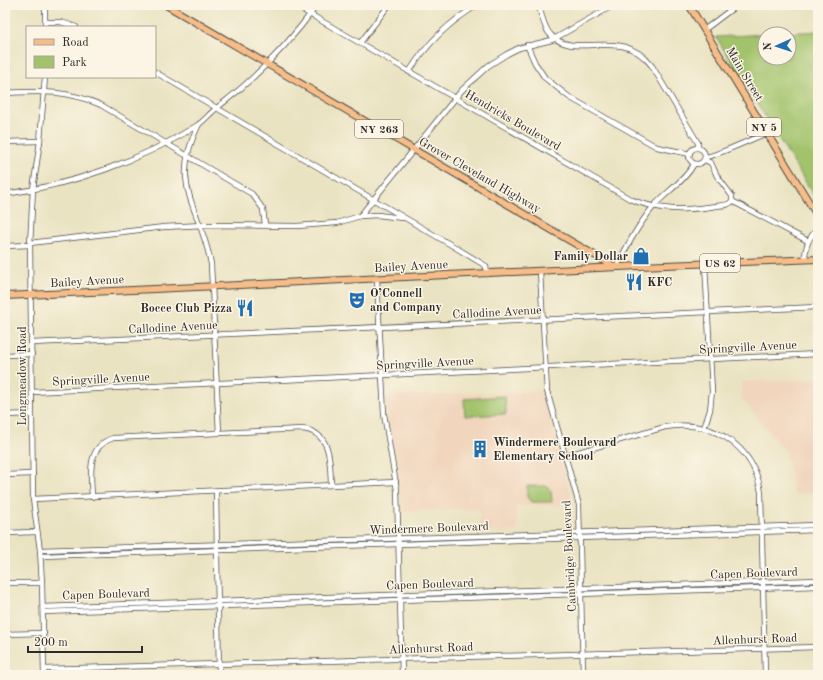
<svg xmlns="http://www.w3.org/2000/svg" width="823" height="680" viewBox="0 0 823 680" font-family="'Old Standard TT',serif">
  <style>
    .built { fill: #f1d5bd }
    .green { fill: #a2c36c; stroke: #66774c }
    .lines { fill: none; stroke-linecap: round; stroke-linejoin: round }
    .minor-casing { stroke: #484742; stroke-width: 6 }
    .major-casing { stroke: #484742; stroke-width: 8 }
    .minor { stroke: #fff; stroke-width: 4.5 }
    .major { stroke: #f7bd88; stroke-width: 6 }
    .labels { text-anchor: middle; stroke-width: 3; stroke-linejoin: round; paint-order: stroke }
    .shield { fill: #fcf5e5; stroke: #6a6863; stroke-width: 1 }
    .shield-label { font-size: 11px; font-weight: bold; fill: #2b2b2b }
    .street-label { font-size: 12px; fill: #2b2b2b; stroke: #fcf5e5 }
    .poi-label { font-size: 12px; font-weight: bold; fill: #2b2b2b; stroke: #fcf5e5; text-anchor: start }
  </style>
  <rect width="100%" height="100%" fill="#fcf5e5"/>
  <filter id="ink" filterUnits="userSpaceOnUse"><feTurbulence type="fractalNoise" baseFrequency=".025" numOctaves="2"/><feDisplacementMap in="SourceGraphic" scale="8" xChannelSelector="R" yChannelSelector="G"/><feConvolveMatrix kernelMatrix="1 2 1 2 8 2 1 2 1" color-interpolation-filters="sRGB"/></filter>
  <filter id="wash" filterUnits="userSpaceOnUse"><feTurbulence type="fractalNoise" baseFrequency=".012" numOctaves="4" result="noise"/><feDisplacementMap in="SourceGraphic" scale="16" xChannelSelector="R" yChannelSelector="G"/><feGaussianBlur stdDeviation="0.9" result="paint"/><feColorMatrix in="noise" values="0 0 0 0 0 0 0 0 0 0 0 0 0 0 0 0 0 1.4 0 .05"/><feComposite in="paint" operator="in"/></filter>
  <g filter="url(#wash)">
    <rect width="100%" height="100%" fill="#eae3c2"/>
    <g class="built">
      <polygon points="818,379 818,492 794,494 786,452 742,399 741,382"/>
      <polygon points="542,391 573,504 517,506 517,531 480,533 479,508 401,512 398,468 388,423 386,396"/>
    </g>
    <g class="green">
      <polygon points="818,31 818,202 716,37 765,34 765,58 789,58 789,34 772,34"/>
      <polygon points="505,396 506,414 465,416 464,399"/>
      <polygon points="527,486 546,486 551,491 552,502 531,502 527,497"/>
    </g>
  </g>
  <g filter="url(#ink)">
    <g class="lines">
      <g class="minor-casing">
        <g id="minor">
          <path d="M294,5L630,199C659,211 685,211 716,206C722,205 729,206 732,201"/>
          <path d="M538,5C542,14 544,30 552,36C577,60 621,25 652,66L698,143V148"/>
          <polyline points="45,22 61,22 76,27"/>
          <polyline points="45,27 45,5"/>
          <polyline points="704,30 737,5"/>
          <polyline points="360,43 389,5"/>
          <polyline points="527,45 535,63 545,78 569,97 657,147 690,154"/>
          <polyline points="155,72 453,246 486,266 487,274"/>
          <path d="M409,72C426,45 450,21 478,5"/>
          <path d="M5,93C41,91 67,90 101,105L252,194L263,209L265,225"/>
          <path d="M199,124C168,186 200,205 211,264L219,433"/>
          <polyline points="5,142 40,141"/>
          <circle cx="697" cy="156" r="8"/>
          <path d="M705,157C714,157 756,137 767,133"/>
          <polyline points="705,160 711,163 717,176 732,196 732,201"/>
          <path d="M5,194C72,185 140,161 198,125C205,120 211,112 218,107C257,77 289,44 317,5"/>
          <polyline points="732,201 808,241"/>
          <polyline points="360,216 378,215 402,218"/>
          <polyline points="30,243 164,227 203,225 297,226 337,223 360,216 373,200 462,90 488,66 507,54 519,48 552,40 614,5"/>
          <polyline points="5,246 30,245"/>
          <path d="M805,260C805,248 808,237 818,229"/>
          <path d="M616,268C627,246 638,225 654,206C666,192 685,181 694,164"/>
          <polyline points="540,272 547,391 579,505 583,675"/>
          <polyline points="377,279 384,414 397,490 402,675"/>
          <polyline points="32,343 818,307"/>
          <polyline points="5,355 32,354"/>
          <polyline points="32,392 818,354"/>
          <polyline points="5,415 32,414"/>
          <polyline points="704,428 710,410 712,391 705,264"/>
          <path d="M565,456L665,427C711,419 753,444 761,492L765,675"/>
          <polyline points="5,475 33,474"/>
          <polyline points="216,491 219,675"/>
          <path d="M92,497C91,474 86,447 113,438L303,429C332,433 330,462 331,485"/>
          <polyline points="33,499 396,482"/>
          <polyline points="5,533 37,532"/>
          <polyline points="40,550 818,525"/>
          <polyline points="41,556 818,530"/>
          <polyline points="5,583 42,583"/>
          <polyline points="43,607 818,580"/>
          <polyline points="43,612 818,586"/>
          <polyline points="5,634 44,633"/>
          <polyline points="44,669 818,647"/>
          <polyline points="44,675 42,583 40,550 33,499 30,245 33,189 40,141 45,77"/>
        </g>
      </g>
      <g class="major-casing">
        <g id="major">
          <polyline points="166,5 615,267"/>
          <polyline points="689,5 818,217"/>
          <polyline points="5,296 639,266 818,259"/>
        </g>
      </g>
      <use href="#minor" class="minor"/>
      <use href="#major" class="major"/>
    </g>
  </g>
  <defs>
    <g id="shop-bare" transform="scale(1.38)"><path d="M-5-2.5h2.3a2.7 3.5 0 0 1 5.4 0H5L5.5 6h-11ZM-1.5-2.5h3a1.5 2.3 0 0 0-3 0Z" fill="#1f6fb2" stroke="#fcf5e5" stroke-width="2.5" paint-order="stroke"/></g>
    <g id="restaurant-bare" transform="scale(1.38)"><path d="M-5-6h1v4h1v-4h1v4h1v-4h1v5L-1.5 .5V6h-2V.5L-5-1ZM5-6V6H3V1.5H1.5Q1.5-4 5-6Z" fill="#1f6fb2" stroke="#fcf5e5" stroke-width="2.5" paint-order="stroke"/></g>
    <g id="theatre-bare" transform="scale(1.38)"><path d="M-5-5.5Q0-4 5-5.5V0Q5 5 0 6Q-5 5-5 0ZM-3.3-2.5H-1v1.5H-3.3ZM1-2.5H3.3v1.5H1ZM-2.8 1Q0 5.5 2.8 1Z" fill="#1f6fb2" stroke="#fcf5e5" stroke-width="2.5" paint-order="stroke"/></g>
    <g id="building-bare" transform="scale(1.38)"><path d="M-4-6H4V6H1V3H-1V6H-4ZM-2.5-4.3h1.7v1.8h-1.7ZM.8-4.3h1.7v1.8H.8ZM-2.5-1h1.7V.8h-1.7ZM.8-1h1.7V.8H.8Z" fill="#1f6fb2" stroke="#fcf5e5" stroke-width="2.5" paint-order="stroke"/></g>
  </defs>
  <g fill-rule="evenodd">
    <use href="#shop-bare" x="641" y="256"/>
    <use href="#restaurant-bare" x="634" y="282"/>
    <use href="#theatre-bare" x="357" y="300"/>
    <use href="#restaurant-bare" x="245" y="308"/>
    <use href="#building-bare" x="480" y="449"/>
  </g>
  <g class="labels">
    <g class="shield">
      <rect x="747" y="118" width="34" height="18" rx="3"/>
      <rect x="355" y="120" width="48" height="18" rx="3"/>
      <rect x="700" y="254" width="40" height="18" rx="3"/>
    </g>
    <g class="shield-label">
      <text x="764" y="131">NY 5</text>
      <text x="379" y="133">NY 263</text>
      <text x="720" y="267">US 62</text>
    </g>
    <g class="street-label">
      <text transform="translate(745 74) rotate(59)" y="4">Main Street</text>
      <text transform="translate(513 120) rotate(30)" y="4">Hendricks Boulevard</text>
      <text transform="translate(480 175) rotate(30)" y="4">Grover Cleveland Highway</text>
      <text transform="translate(411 266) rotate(-3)" y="4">Bailey Avenue</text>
      <text transform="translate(87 281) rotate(-3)" y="4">Bailey Avenue</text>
      <text transform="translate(497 312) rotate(-3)" y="4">Callodine Avenue</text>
      <text transform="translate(173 327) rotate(-3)" y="4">Callodine Avenue</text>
      <text transform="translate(748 347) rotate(-3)" y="4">Springville Avenue</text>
      <text transform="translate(425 363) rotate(-3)" y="4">Springville Avenue</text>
      <text transform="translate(22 376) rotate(-90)" y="4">Longmeadow Road</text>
      <text transform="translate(101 379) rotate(-3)" y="4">Springville Avenue</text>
      <text transform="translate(429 528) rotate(-2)" y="4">Windermere Boulevard</text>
      <text transform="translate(569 556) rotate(-93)" y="4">Cambridge Boulevard</text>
      <text transform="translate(754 573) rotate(-2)" y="4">Capen Boulevard</text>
      <text transform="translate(430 584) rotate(-2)" y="4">Capen Boulevard</text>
      <text transform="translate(106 594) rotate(-2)" y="4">Capen Boulevard</text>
      <text transform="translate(755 639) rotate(-2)" y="4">Allenhurst Road</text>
      <text transform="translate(431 648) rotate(-2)" y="4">Allenhurst Road</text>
    </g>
    <g class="poi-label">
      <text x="628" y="260" text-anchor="end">Family Dollar</text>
      <text x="647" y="286">KFC</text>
      <text x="370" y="297">O’Connell<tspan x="370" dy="14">and Company</tspan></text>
      <text x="232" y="312" text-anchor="end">Bocce Club Pizza</text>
      <text x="493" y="446">Windermere Boulevard<tspan x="493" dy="14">Elementary School</tspan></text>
    </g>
  </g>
  <rect width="823" height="680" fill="none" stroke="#fcf5e5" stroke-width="20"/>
  <rect x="26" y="26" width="130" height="52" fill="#fcf5e5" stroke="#a8a49b"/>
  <rect x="34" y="39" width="20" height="6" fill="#f7bd88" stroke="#a8a49b"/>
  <text x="62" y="46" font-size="12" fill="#2b2b2b">Road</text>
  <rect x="34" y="56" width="20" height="12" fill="#a2c36c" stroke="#a8a49b"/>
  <text x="62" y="66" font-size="12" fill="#2b2b2b">Park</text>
  <g transform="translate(777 46) rotate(267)"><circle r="19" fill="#fcf5e5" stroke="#a8a49b"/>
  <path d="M0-3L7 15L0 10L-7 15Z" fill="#1f6fb2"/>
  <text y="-6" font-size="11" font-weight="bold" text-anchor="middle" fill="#2b2b2b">N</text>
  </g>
  <path d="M28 646v6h114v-6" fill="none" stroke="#2b2b2b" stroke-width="2"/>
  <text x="34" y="646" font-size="12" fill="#2b2b2b" stroke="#fcf5e5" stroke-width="3" paint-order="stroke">200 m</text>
</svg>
